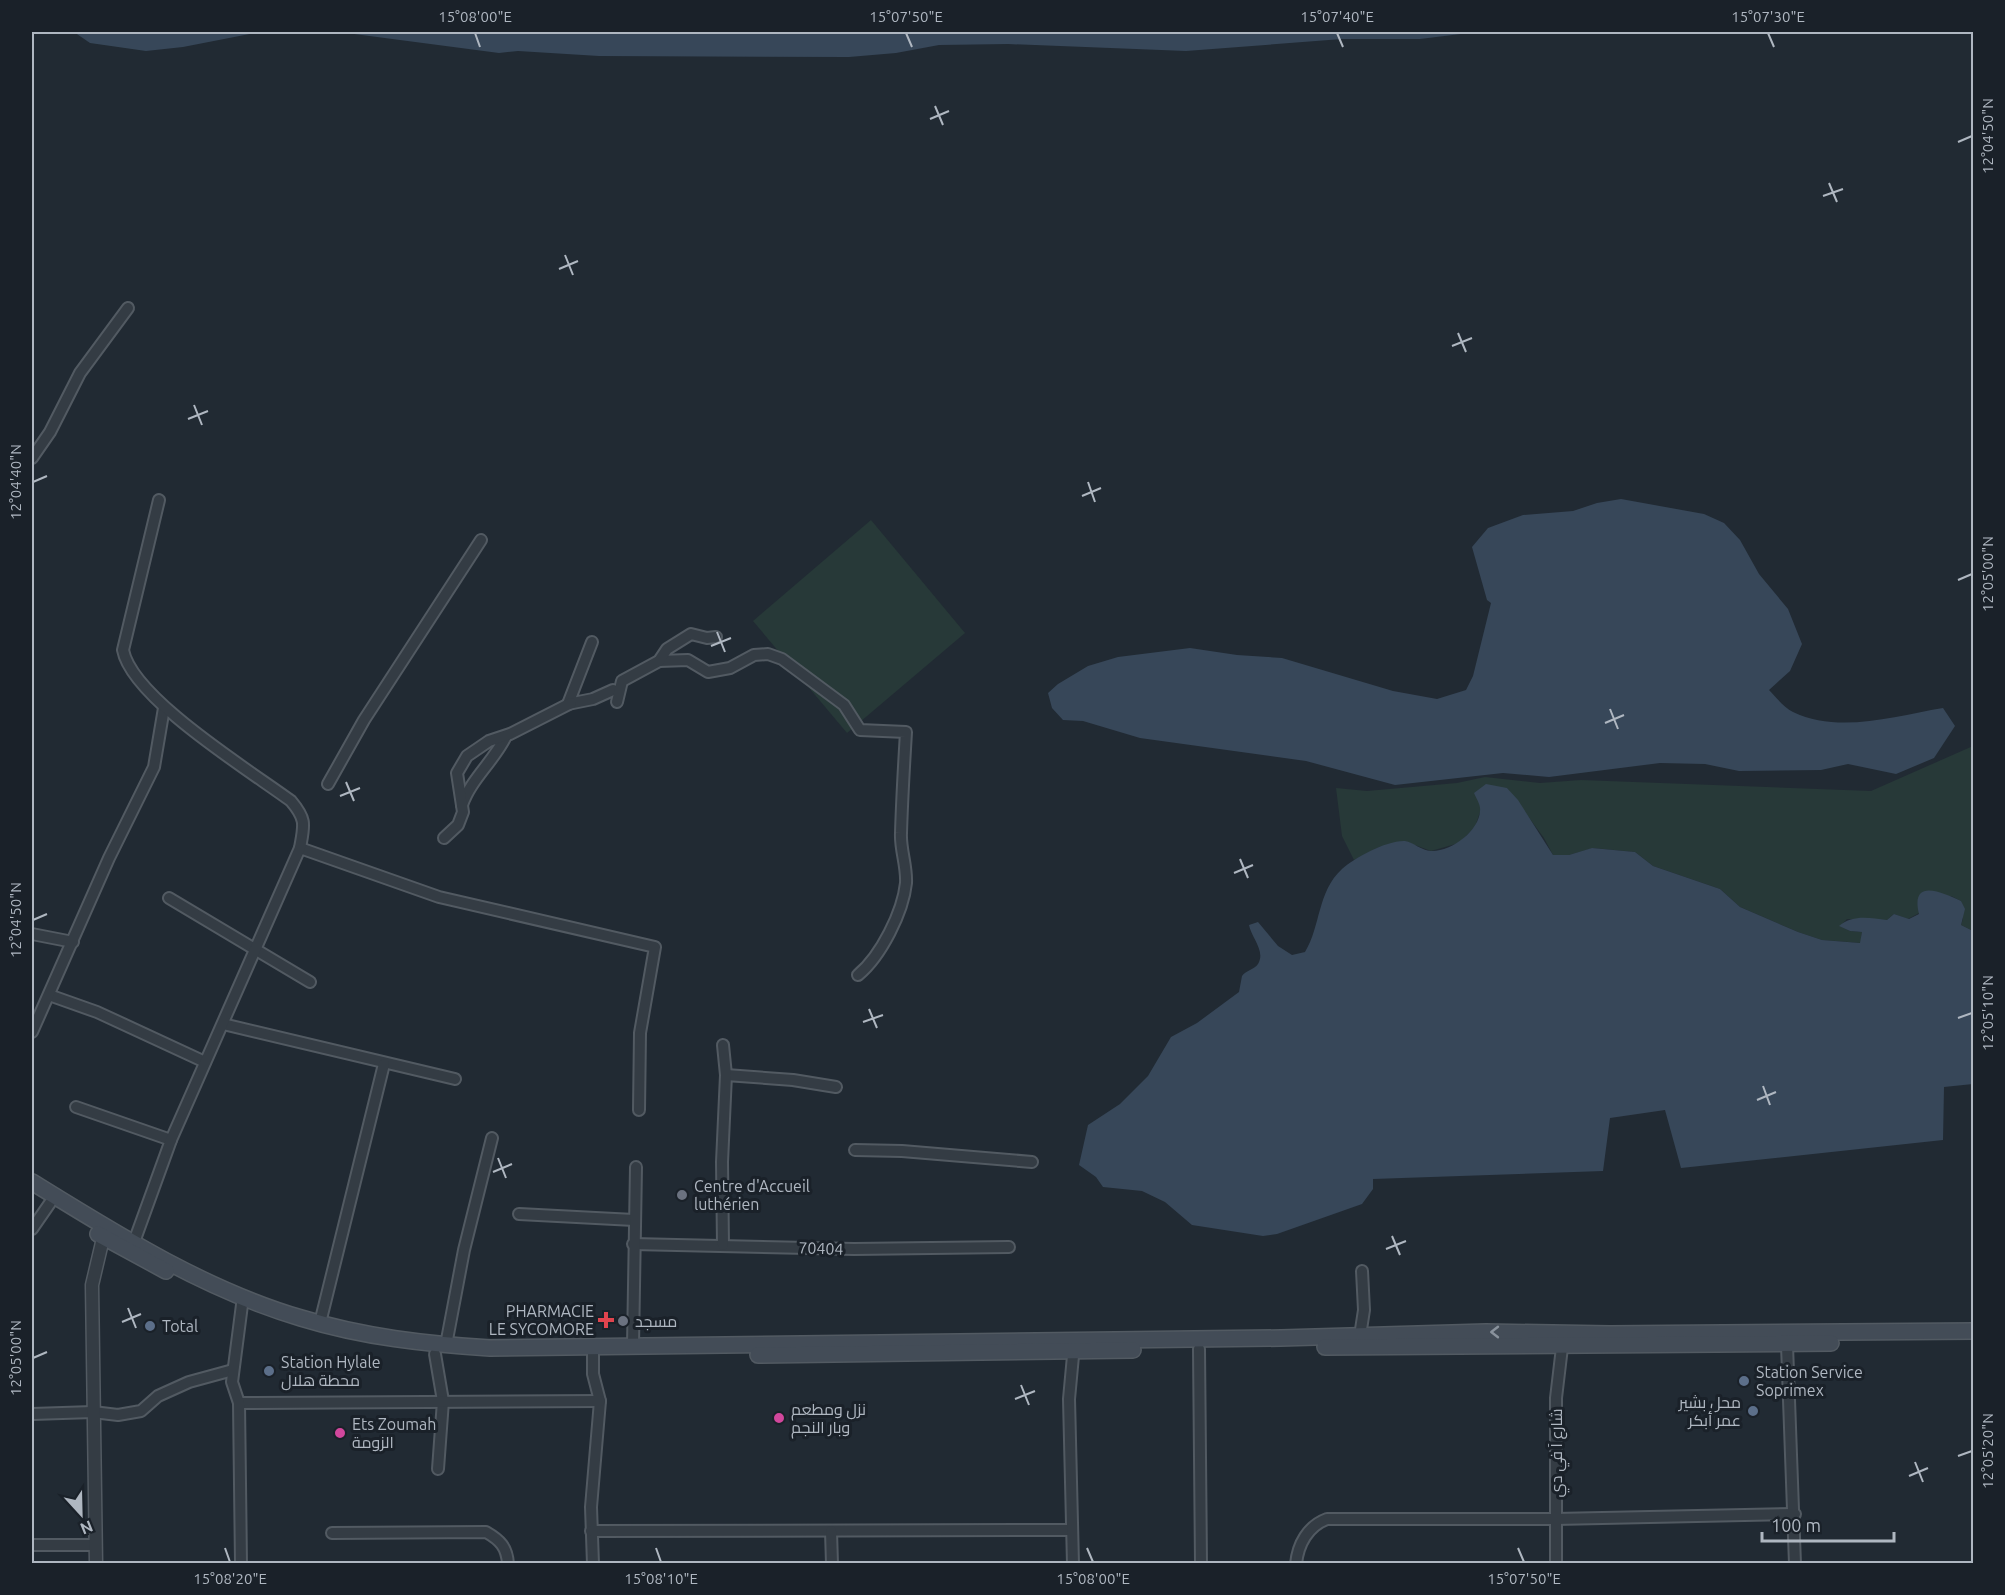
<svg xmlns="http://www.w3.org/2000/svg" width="2005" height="1595" viewBox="0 0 2005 1595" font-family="Ubuntu,Cairo,sans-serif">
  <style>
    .green { fill: #273938 }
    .water { fill: #374759 }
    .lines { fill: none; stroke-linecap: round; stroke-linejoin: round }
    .minor-casing { stroke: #525a62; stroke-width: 14 }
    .tertiary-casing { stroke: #525a62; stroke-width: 15 }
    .secondary-casing { stroke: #525a62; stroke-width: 18 }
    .minor { stroke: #343c44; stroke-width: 10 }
    .tertiary { stroke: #343c44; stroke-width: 12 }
    .secondary { stroke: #434c57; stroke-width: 15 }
    .oneway { stroke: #89929c }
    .ticks { fill: none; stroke: #afb7c1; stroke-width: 2 }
    .worship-dot { fill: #6b7280; stroke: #1a2129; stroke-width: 2 }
    .health-dot { fill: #e0444e; stroke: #1a2129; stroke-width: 2 }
    .service-dot { fill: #5c6f8a; stroke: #1a2129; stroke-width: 2 }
    .hotel-dot { fill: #d1479c; stroke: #1a2129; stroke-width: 2 }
    .labels { text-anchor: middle; stroke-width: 6; stroke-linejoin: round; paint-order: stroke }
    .poi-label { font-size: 16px; fill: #afb7c1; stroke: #1a2129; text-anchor: start }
    .street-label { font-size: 16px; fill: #afb7c1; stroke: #1a2129 }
    .neatline { fill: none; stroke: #afb7c1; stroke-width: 2 }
    .ticks-label { font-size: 15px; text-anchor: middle; fill: #afb7c1 }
  </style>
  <rect width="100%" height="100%" fill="#212a33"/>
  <g class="green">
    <polygon points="871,520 965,633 847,733 753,621"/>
    <polygon points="1973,746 1973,931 1961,925 1963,919 1961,901 1951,896 1908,919 1894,914 1887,920 1847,919 1840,926 1850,931 1862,932 1861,943 1822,940 1798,932 1740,907 1720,889 1653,866 1635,852 1593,848 1569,855 1553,855 1544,838 1507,788 1481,809 1475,827 1459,843 1431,851 1404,841 1379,847 1354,860 1342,836 1336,788 1367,791 1457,783 1485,777 1540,783 1581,780 1871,791"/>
  </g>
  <g class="water">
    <polygon points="74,32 260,32 183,47 146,51 90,43"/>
    <polygon points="339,32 1477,32 1420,39 1342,39 1186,51 1008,44 939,45 896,53 849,57 599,56 518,51 499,53"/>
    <path d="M1621,499L1704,514L1724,523L1740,540L1759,574L1788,609L1802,644L1790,671L1769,690C1776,697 1784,708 1793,712C1839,734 1895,716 1943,708L1955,726L1934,758L1896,774L1848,764L1821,770L1739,771L1705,764L1660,763L1549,777L1503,773L1395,785L1306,761L1140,738L1083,721L1063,720L1052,708L1048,693L1058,684L1088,666L1118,657L1190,648L1237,655L1282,658L1393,691L1437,699L1466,690L1473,676L1491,603L1487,600L1472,547L1488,528L1523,515L1573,511L1597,503Z"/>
    <path d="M1486,784L1507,788L1518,800L1553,855H1569L1592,848L1635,852L1653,866L1720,889L1740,907L1798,932L1822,940L1860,943L1862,932L1850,931L1839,926C1853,914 1870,918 1887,920L1894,914L1909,919L1919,914C1910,877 1943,893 1961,901L1965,909L1961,925L1973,931V1084L1944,1087L1943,1140L1681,1168L1665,1110L1610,1118L1603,1171L1373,1179V1189L1362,1204L1277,1234L1263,1236L1192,1225L1165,1202L1142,1191L1103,1187L1096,1177L1079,1165L1088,1125L1120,1104L1148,1076L1171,1037L1197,1023L1239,992L1242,976C1246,970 1254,970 1258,964C1266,951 1251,937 1249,925L1258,922L1278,946L1292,955L1305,952C1321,926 1317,892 1342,869C1354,858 1387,840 1405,841C1413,842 1422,851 1431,851C1451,852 1479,831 1480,811C1481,805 1476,798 1474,793Z"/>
  </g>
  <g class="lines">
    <g class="minor-casing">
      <g id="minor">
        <polyline points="32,458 50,432 80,373 128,308"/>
        <polyline points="592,642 568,704 593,699 613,690"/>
        <path d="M659,661L688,660L708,672L730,668L754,655L768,654L782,659L844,705L860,730L906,732C904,765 902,799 901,833C900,849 907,866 906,883C903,912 881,956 858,975"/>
        <polyline points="617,702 622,681 659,661 667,649 691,634 707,638 716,637"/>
        <polyline points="328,784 364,720 481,540"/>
        <path d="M462,805C471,779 494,761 506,736"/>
        <polyline points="444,838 458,825 463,812 457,773 467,756 489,741 510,734 571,703"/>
        <polyline points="300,848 439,897 655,947 640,1033 639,1110"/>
        <polyline points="169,898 310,982"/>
        <polyline points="32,934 73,942"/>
        <polyline points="49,995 97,1012 205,1062"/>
        <polyline points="223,1024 455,1079"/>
        <polyline points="32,1032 109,858 154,767 164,708"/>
        <polyline points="726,1075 793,1080 836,1087"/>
        <polyline points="76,1107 171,1140"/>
        <polyline points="855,1150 902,1151 1032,1162"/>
        <polyline points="519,1214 634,1220"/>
        <polyline points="32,1229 50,1203"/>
        <path d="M134,1242L171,1140L300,848C304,825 307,820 291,801C249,770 132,698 123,650L159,500"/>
        <polyline points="633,1244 854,1249 1009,1247"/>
        <polyline points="723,1245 722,1162 726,1075 723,1045"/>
        <polyline points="320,1323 384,1064"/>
        <polyline points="1360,1336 1364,1310 1362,1271"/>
        <polyline points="446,1345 464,1250 492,1138"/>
        <polyline points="1787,1345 1795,1564"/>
        <polyline points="633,1346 636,1167"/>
        <polyline points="593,1347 593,1374 600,1401 591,1507 593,1564"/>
        <polyline points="1199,1349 1201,1564"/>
        <polyline points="435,1354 443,1401 438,1469"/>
        <polyline points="239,1403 600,1401"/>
        <polyline points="32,1414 93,1412 118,1415 141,1411 158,1396 189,1382 233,1370"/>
        <polyline points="591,1531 1071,1530"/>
        <polyline points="831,1531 832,1564"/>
        <path d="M332,1533L486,1532C500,1540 507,1547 508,1564"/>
        <polyline points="32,1545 95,1545"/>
        <polyline points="241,1564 239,1403 232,1382 243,1297"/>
        <polyline points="1073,1564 1069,1399 1074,1345"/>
        <path d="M1296,1564C1298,1544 1308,1526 1327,1519H1555L1795,1514"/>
        <polyline points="1556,1564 1556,1398 1563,1339"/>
      </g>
    </g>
    <g class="tertiary-casing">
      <polyline id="tertiary" points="96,1564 92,1285 105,1230"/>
    </g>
    <g class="secondary-casing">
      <g id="secondary">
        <path d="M32,1182C116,1234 205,1290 301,1318C363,1337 426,1344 490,1348L1281,1338L1486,1332L1610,1334L1974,1331"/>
        <polyline points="98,1234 166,1271"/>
        <polyline points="1325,1347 1831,1343"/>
        <polyline points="758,1355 1133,1350"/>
      </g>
    </g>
    <use href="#minor" class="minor"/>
    <use href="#tertiary" class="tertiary"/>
    <use href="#secondary" class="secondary"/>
  </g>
  <defs><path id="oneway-chevron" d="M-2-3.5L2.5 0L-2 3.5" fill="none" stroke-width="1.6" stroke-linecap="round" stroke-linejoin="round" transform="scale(1.5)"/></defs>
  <use class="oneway" href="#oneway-chevron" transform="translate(1495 1332) rotate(-180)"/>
  <path class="ticks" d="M475,33L480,47M906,33L912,47M1337,33L1343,47M1768,33L1774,47M935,106L943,125M930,119L949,111M1958,142L1972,136M1829,183L1837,202M1823,196L1843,189M565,255L573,275M559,269L578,261M1458,333L1466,352M1452,346L1472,338M194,405L202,425M188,419L208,411M33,482L47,476M1088,482L1095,502M1082,496L1101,488M1958,580L1972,574M717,632L725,652M711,646L731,638M1610,709L1618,729M1605,723L1624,715M346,782L354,801M340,796L360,788M1240,859L1248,878M1234,873L1253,865M33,920L47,914M869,1009L877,1028M1958,1018L1972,1013M863,1022L883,1015M1763,1086L1770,1105M1757,1100L1776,1092M498,1158L506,1178M493,1172L512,1164M1392,1236L1400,1255M1386,1249L1406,1241M128,1308L136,1328M122,1322L141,1314M33,1358L47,1352M1021,1385L1029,1405M1015,1399L1035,1391M1958,1456L1972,1451M1915,1462L1923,1482M1909,1476L1928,1468M225,1548L230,1562M656,1548L661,1562M1087,1548L1093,1562M1518,1548L1524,1562"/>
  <g class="worship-dot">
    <circle cx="682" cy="1195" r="6"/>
    <circle cx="623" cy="1321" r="6"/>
  </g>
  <path class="health-dot" d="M603 1311h6v6h6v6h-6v6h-6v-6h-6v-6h6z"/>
  <g class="service-dot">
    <circle cx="150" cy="1326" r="6"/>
    <circle cx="269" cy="1371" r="6"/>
    <circle cx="1744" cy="1381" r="6"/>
    <circle cx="1753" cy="1411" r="6"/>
  </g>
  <g class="hotel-dot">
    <circle cx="779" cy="1418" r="6"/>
    <circle cx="340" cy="1433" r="6"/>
  </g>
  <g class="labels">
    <g class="poi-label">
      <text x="694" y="1192">Centre d'Accueil<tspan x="694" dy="18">luthérien</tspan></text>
      <text x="594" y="1317" text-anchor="end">PHARMACIE<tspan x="594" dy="18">LE SYCOMORE</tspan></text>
      <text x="635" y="1327">مسجد</text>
      <text x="162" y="1332">Total</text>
      <text x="281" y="1368">Station Hylale<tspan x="281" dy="18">محطة هلال</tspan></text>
      <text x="1756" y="1378">Station Service<tspan x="1756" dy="18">Soprimex</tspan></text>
      <text x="1741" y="1408" text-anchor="end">محل بشير<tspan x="1741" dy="18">عمر أبكر</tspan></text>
      <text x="791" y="1415">نزل ومطعم<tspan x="791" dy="18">وبار النجم</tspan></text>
      <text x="352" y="1430">Ets Zoumah<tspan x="352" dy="18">الزومة</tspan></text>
    </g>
    <g class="street-label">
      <text transform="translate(821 1248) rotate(2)" y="6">70404</text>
      <text transform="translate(1556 1453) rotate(-90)" y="6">شارع آ في دي</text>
    </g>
  </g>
  <rect width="2005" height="1595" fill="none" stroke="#1a2129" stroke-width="66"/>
  <g transform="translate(81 1514) rotate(158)" stroke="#1a2129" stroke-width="4.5" paint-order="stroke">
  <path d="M0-4.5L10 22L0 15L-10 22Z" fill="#afb7c1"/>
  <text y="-9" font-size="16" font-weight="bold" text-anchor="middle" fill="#afb7c1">N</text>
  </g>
  <path d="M1762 1532v9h132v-9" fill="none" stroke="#afb7c1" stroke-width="3"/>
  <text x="1771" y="1532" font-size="18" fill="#afb7c1" stroke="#1a2129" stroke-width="4.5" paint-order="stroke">100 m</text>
  <rect x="33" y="33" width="1939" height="1529" class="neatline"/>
  <g class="ticks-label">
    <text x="475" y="22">15°08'00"E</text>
    <text x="906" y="22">15°07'50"E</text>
    <text x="1337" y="22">15°07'40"E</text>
    <text x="1768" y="22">15°07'30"E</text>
    <text transform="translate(1988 136) rotate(-90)" y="5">12°04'50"N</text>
    <text transform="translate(16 482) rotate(-90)" y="5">12°04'40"N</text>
    <text transform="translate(1988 574) rotate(-90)" y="5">12°05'00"N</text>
    <text transform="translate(16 920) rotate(-90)" y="5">12°04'50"N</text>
    <text transform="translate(1988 1013) rotate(-90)" y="5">12°05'10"N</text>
    <text transform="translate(16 1358) rotate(-90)" y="5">12°05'00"N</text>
    <text transform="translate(1988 1451) rotate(-90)" y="5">12°05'20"N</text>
    <text x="230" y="1584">15°08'20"E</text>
    <text x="661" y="1584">15°08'10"E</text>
    <text x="1093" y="1584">15°08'00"E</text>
    <text x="1524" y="1584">15°07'50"E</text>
  </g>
</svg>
